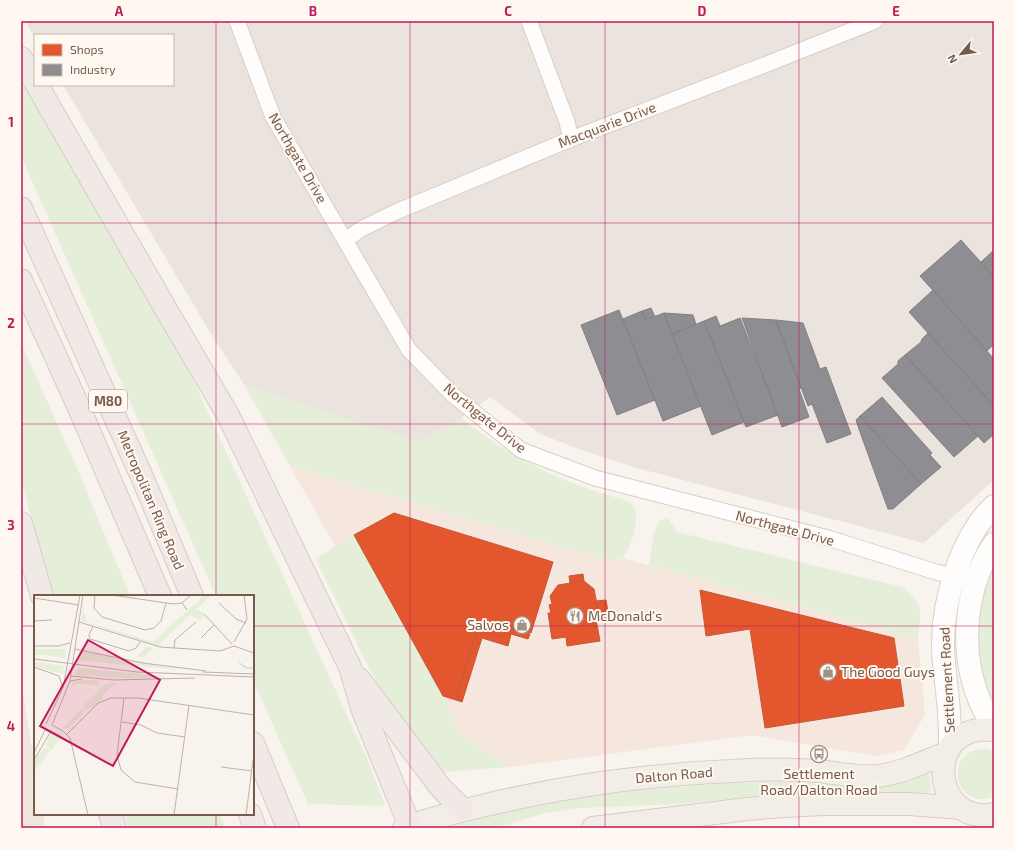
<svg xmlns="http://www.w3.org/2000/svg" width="1015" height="849" viewBox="0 0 1015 849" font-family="'Exo 2',sans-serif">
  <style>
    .residential { fill: #f1e6db }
    .commercial { fill: #f5e6de }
    .industrial { fill: #ebe3de }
    .green { fill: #e5eed8 }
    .shops { fill: #e4572e; stroke: #c35837 }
    .industry { fill: #8d8d92; stroke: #867e7d }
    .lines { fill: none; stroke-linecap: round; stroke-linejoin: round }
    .minor-casing { stroke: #d5cfc8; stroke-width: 17 }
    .secondary-casing { stroke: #d7d0ca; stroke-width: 24 }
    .primary-casing { stroke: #d6cdc7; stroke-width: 24 }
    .motorway-casing { stroke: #d6cdc7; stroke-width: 24 }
    .minor { stroke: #fefdfc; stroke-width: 15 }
    .secondary { stroke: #fefdfc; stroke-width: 22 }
    .primary { stroke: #f2eee7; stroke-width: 22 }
    .motorway { stroke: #f1e9e6; stroke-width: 22 }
    .grid { fill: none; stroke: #c2185b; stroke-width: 1; stroke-opacity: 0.55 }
    .labels { text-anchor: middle; stroke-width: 4; stroke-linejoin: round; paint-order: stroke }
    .shield { fill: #fff8f0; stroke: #9f8a7e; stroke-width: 1 }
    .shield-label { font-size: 13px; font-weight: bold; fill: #765b4d }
    .street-label { font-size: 14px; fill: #765b4d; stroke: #fff8f0 }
    .poi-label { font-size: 14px; fill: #765b4d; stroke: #fff8f0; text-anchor: start }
    .inset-river { fill: none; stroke: #cfe6e8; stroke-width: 2 }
    .inset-road { fill: none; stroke: #c0b1a8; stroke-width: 1 }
    .view { fill: #c2185b; fill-opacity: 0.15; stroke: #c2185b; stroke-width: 2 }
    .inset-edge { fill: none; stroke: #765b4d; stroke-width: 2 }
    .neatline { fill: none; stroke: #c2185b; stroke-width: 1.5 }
    .grid-label { font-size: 13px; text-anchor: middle; font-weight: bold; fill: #c2185b }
  </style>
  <rect width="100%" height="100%" fill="#f8f3ed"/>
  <polygon class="residential" points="21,682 35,766 35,814 43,814 45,828 21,828"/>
  <polygon class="commercial" points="290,466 605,560 618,560 622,558 918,639 925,715 904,750 876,756 752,735 510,767 463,736 456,726 443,696 354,535 335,546"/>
  <polygon class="industrial" points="25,21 994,21 994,480 924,543 637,468 587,452 540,434 490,397 461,418 420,443 245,386 211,334 63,85 173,85 173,35 35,35 35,38"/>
  <g class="green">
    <polygon points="21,74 195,384 368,761 385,806 308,804 253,680 253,596 216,596 21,156"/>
    <polygon points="21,343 76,466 130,596 52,596 21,479"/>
    <path d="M245,386L420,442L461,418C509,457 567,486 626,500C630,503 633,505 635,509C639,518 631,551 623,557C617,561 611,560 605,560L290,466Z"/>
    <path d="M668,518L677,532L902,587C925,607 921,610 918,639L649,565L654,532L660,521Z"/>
    <polygon points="354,535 443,696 456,726 463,736 510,767 444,772 385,696 365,660 316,559 335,546"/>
    <path d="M994,571V701C971,662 973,611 994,571Z"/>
    <path d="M984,748L994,751V796C959,813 938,754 984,748Z"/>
    <polygon points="929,773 931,790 927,793 827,791 776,794 680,804 578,808 545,813 495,828 446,828 504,813 574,798 637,790 731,783 765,782 795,782 876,788 907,782"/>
    <polygon points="124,814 219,814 225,828 129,828"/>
  </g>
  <g class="shops">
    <polygon points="394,513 553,562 531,633 507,627 503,637 477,629 456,700 443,696 354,535"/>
    <polygon points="583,574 584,581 570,583 569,576"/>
    <polygon points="584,581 594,589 598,610 600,610 601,619 596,619 600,641 567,646 566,637 552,639 548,613 551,613 549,605 552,604 550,596 558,585"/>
    <polygon points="700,590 894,638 904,706 765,728 750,629 706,636"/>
    <polygon points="606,600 609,617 601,619 600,610 598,610 596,601"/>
    <polygon points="507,627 530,634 528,639 511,634 508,646 482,638 462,702 456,700 477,629 503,637"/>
  </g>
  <g class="industry">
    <polygon points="961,240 994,277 994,344 987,351 920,276"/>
    <polygon points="994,250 994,277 981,262"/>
    <polygon points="933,290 994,359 994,406 909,312"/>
    <polygon points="651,308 655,317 645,320 642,311"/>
    <polygon points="619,310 655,400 617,415 581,325"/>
    <polygon points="642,311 645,320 664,313 701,406 663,421 623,319"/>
    <polygon points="664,313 693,315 696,325 672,334"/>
    <polygon points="716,316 720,326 740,318 778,415 746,427 704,321"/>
    <polygon points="742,318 776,320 801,388 799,389 809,417 782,427"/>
    <polygon points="776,320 803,323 820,369 826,367 851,434 827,443 812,404 808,406"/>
    <polygon points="704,321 744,422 712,435 672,334"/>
    <polygon points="928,333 994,406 994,434 984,443 905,355 921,342 922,339"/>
    <polygon points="905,355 978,436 954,457 882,378 898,364 898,361"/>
    <polygon points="882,397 932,453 930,455 941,467 921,484 860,416"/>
    <polygon points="860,416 921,484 893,509 888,509 860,432 856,420"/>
  </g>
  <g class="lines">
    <g class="minor-casing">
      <g id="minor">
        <polyline points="237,21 273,117 409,350 453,395 521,450 595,478 828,538 936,572 962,579"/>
        <polyline points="529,21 567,122 571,139"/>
        <polyline points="346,240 361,229 398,211 571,139 767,64 875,21"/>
      </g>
    </g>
    <g class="secondary-casing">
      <g id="secondary">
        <path d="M994,730C988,717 980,704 976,691C960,644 966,584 994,544"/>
        <path d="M950,747C950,736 950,725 949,714C948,690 943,667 943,644C943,600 961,537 994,506"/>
      </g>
    </g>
    <g class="primary-casing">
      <g id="primary">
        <path d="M994,730C923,721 930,827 994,814"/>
        <path d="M404,828C436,816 470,809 503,801C579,784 656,774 733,771C761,769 790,769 818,771C837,773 858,778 878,776C902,773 924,762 946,753"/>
        <polyline points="593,828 747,809 784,806 823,804 910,804 961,808"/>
      </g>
    </g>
    <g class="motorway-casing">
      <g id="motorway">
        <polyline points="21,58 35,82"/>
        <polyline points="37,85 164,306 228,415 350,667 363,711 410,826"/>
        <polyline points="21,208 142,477 192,596"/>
        <polyline points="21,280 80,410 160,596"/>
        <polyline points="21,523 42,596"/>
        <polyline points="359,679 441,788 463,810"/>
        <polyline points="253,743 288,828"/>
        <polyline points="110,814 115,828"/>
        <polyline points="250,814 255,828"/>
      </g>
    </g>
    <use href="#minor" class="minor"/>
    <use href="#secondary" class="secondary"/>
    <use href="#primary" class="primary"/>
    <use href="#motorway" class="motorway"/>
  </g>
  <path class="grid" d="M216,21V596M410,21V828M605,21V828M799,21V828M21,223H994M21,424H994M21,626H35M253,626H994M216,814V828"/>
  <defs>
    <g id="restaurant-ring" transform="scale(0.9)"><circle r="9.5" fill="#fff8f0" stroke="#a49085" stroke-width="1.5"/><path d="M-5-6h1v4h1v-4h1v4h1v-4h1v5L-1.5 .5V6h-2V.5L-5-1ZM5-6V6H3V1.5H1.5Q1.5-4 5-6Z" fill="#a49085"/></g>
    <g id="shop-ring" transform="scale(0.9)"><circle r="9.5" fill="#fff8f0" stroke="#a49085" stroke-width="1.5"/><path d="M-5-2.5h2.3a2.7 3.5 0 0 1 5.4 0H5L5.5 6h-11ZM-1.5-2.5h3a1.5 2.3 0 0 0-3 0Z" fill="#a49085"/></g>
    <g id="bus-ring" transform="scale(0.9)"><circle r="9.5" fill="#fff8f0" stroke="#a49085" stroke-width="1.5"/><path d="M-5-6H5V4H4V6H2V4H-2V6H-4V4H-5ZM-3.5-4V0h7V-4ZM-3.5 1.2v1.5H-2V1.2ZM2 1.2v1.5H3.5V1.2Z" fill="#a49085"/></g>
  </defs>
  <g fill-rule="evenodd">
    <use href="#restaurant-ring" x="575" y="616"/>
    <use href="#shop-ring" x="522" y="625"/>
    <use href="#shop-ring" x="828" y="672"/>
    <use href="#bus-ring" x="819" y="754"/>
  </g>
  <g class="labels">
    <rect class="shield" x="89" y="390" width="38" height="22" rx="3"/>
    <g class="shield-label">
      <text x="108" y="406">M80</text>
    </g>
    <g class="street-label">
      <text transform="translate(607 125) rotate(-21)" y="5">Macquarie Drive</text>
      <text transform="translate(298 158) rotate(60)" y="5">Northgate Drive</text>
      <text transform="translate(485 418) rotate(39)" y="5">Northgate Drive</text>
      <text transform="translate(151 500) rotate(67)" y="5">Metropolitan Ring Road</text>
      <text transform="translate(785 528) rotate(15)" y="5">Northgate Drive</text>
      <text transform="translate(947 680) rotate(-93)" y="5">Settlement Road</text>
      <text transform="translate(674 775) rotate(-5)" y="5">Dalton Road</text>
    </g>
    <g class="poi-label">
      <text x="588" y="621">McDonald's</text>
      <text x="509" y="630" text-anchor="end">Salvos</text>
      <text x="841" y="677">The Good Guys</text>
      <text x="819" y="779" text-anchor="middle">Settlement<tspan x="819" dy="16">Road/Dalton Road</tspan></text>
    </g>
  </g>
  <g transform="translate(34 595)">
    <rect width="220" height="220" fill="#f8f3ed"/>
    <path d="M171,0H177L162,14L171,18L170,22L166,25L156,20L123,51L48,26L49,13L53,27L119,47ZM113,52L120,53L110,62H102ZM0,54H32L31,63L0,59ZM47,56L147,75L42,65ZM0,67L30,71L29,79L0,71ZM44,73L130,81V83H85L40,80ZM49,85H64V90L43,89L37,92L40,86ZM73,88H82L69,100V104L52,115L50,110ZM48,113L51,117L34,134L29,133ZM18,137L26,138L33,147L26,144L17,155L12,150ZM12,153L16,156L0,176V166L9,154Z" fill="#e5eed8"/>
    <path class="inset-river" d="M205,68L213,73H220"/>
    <path class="inset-road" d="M61,0L60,13L68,22L111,35L120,33L127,26L132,8M78,0L139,9L148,8L153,15M0,3L45,10M148,8L157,0M185,8L202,24L212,28M171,20L198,49M0,26L18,25M45,27L126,52L186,56L200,51M59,31L55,40L56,44L95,56L102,53L106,47M167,43L180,30M200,47L213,24L210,0M0,51H24L36,48M200,51L220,58M140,53L141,45L162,27M41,54L109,68L172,76M0,64L103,77L220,82M0,72L25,81L29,93M169,77L220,79M37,81L80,85L161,83M36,86L48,84M90,103L83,160L87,175L101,187L144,194M88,127L107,130L123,138L151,142M12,129L29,93L46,0M18,130L36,86L49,0M18,130L29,136L36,143L54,220M32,140L64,108L77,103H104L220,120M0,158L11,135M0,165L17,136M187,172L218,176M140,220L155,110M212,220L219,165"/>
    <path class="view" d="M54,45L126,85L79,171L6,131Z"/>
    <rect width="220" height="220" class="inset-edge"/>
  </g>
  <rect width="1015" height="849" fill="none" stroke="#fff8f0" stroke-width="44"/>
  <rect x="34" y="34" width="140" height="52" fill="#fff8f0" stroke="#c8b9af"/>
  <rect x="42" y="44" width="20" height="12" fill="#e4572e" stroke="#c8b9af"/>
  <text x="70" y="54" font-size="12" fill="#765b4d">Shops</text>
  <rect x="42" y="64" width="20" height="12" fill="#8d8d92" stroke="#c8b9af"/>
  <text x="70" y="74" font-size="12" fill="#765b4d">Industry</text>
  <g transform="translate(961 54) rotate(241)" stroke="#fff8f0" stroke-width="3" paint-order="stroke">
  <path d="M0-3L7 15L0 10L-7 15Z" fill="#765b4d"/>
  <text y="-6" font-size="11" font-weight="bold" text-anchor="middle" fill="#765b4d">N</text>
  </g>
  <rect x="22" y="22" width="971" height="805" class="neatline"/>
  <g class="grid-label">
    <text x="119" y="16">A</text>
    <text x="313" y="16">B</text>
    <text x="508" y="16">C</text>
    <text x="702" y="16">D</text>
    <text x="896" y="16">E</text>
    <text x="11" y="127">1</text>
    <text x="11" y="328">2</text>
    <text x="11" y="530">3</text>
    <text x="11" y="731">4</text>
  </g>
</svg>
